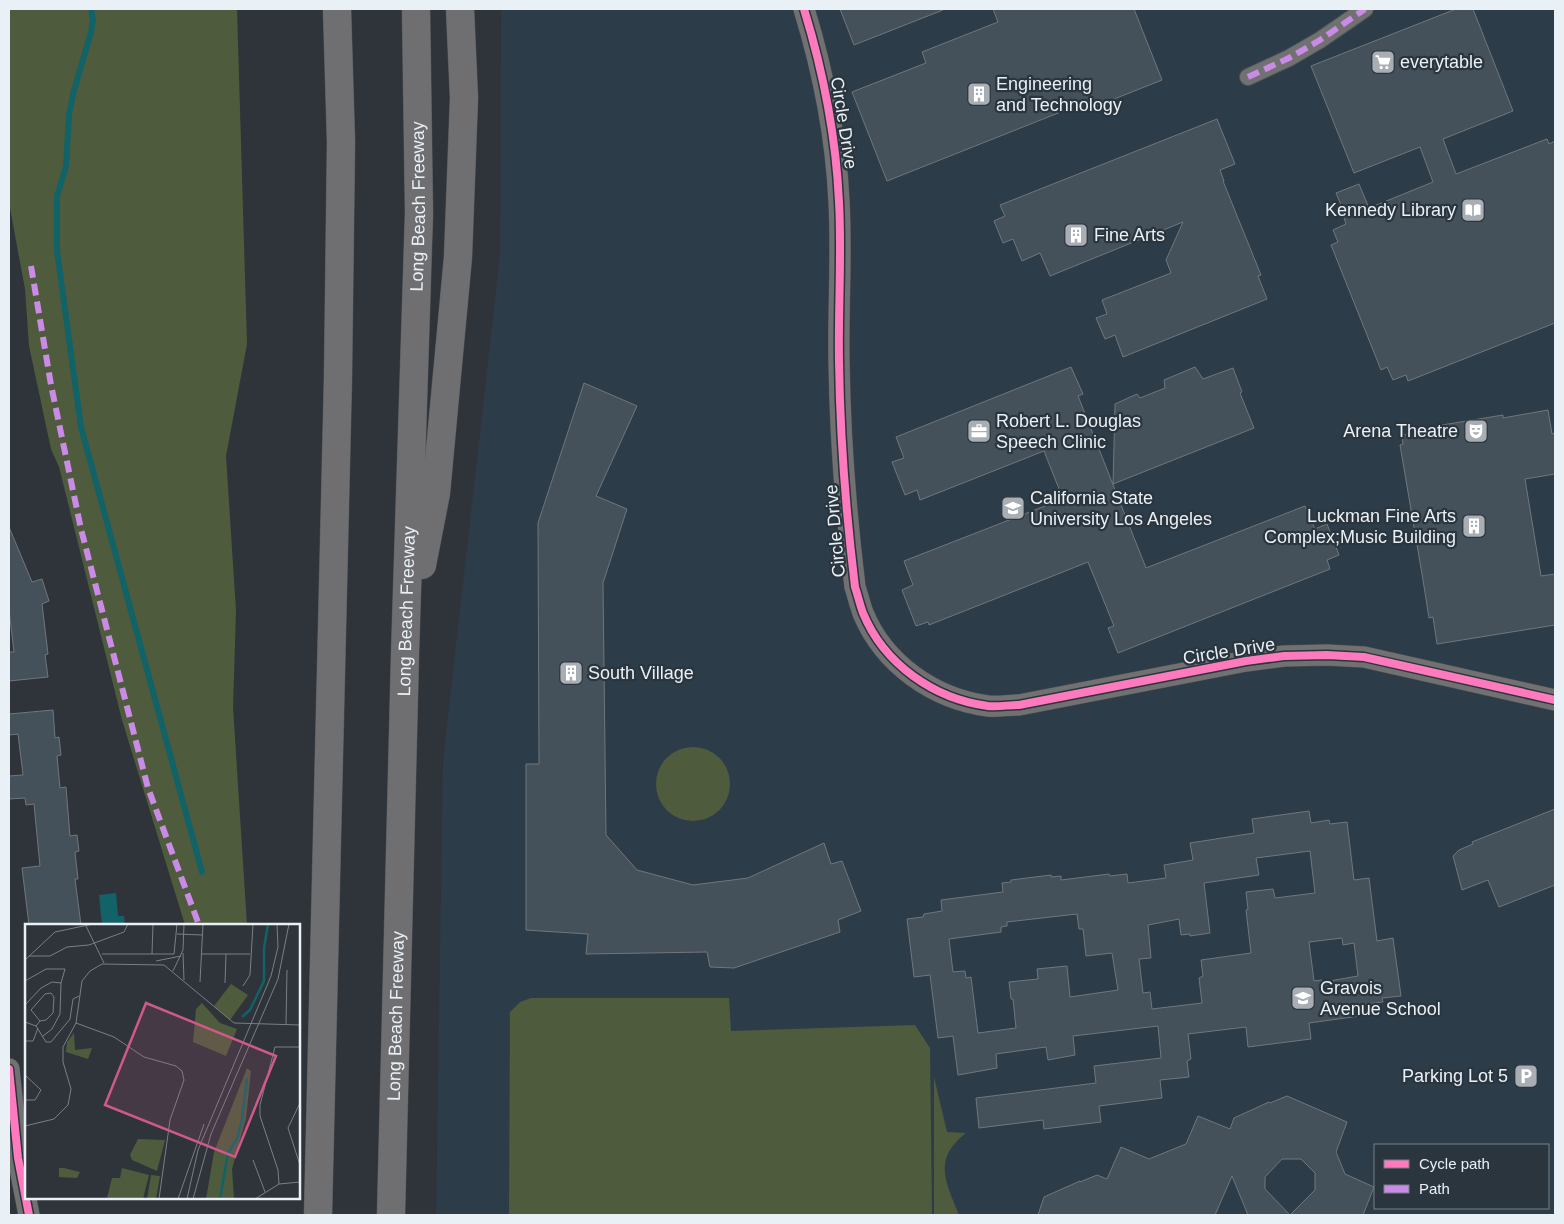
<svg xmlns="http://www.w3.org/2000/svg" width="1564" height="1224" viewBox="0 0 1564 1224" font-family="Helvetica,sans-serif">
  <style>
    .built { fill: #2d3c49; fill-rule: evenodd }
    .green { fill: #4f5b3d }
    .water { fill: #116368 }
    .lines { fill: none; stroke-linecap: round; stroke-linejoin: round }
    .stream { stroke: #116368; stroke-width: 6 }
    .building { fill: #45515a; stroke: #71767b; fill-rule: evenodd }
    .pedestrian-casing { stroke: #4d5257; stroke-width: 18 }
    .minor-casing { stroke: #4d5257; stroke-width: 22 }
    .motorway-casing { stroke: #4d5257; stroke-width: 29 }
    .pedestrian { stroke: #727172; stroke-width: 16 }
    .minor { stroke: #727172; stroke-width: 21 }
    .motorway { stroke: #6f6f71; stroke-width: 28 }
    .quiet { stroke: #ca8be6; stroke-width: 6; stroke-dasharray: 12 6; stroke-linecap: butt }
    .cycleway-casing { stroke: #2a353e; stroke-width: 11 }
    .cycleway { stroke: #fd7abc; stroke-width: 8 }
    .labels { text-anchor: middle; stroke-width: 4.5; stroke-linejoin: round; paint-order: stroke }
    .poi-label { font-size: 18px; fill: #e9f0f6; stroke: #2a353e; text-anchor: start }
    .street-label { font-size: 18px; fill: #e9f0f6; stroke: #2a353e }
    .inset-river { fill: none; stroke: #116368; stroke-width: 2.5 }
    .inset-road { fill: none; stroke: #797f85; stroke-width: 1 }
    .view { fill: #ce598a; fill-opacity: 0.15; stroke: #ce598a; stroke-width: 2.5 }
    .inset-edge { fill: none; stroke: #e9f0f6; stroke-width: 2.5 }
  </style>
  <rect width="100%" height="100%" fill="#2e343a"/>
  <path class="built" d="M501,9H1555V1215H436L443,761L500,255ZM1375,1145H1548V1208H1375Z"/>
  <g class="green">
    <polygon points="9,9 237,9 247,344 226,456 236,611 233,707 247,925 185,925 122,720 59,467 51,449 29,346 25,289 10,208 9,185"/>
    <circle cx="693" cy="784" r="37"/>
    <polygon points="531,998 729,998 731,1031 915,1025 930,1048 932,1215 509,1215 510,1012 520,1002"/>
    <path d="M934,1077L947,1132L966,1133C932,1159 946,1182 959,1215H934Z"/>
  </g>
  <polygon class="water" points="116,893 118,916 124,916 125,925 102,925 99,895"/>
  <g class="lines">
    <polyline class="stream" points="91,9 93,20 91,32 73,94 69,115 66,166 57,196 57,251 81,427 202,872"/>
  </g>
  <g class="building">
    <polygon points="840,9 942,9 943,10 854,45"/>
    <polygon points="993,9 1134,9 1162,80 1089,109 1086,102 887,181 852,92 926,63 922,52 998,22"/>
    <polygon points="1456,9 1473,9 1513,111 1443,139 1456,174 1547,139 1549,144 1555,141 1555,323 1408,381 1406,375 1393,380 1387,367 1381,370 1331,245 1338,242 1333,230 1346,224 1344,218 1346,217 1336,193 1359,184 1369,208 1433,182 1420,147 1354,173 1311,66"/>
    <polygon points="1217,119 1235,164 1220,170 1224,181 1223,181 1261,275 1258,276 1267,299 1123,357 1115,335 1105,339 1096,318 1107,314 1102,300 1171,273 1166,260 1183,222 1050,276 1040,253 1022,261 1013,239 1003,243 994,221 1005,216 1000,205"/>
    <polygon points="1071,367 1083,394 1078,396 1146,568 1305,506 1315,529 1327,524 1339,555 1327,560 1330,569 1118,653 1108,628 1114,626 1088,562 929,625 928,622 916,626 902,590 913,585 904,561 1063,499 1044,451 920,500 917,490 905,495 892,462 904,458 896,437"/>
    <polygon points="1195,367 1203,379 1233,368 1242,392 1240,393 1254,428 1113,484 1115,404 1137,394 1140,398 1165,388 1164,380"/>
    <polygon points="584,383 637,406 596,496 627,509 603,583 606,835 637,870 693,885 748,878 824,843 831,864 842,861 861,911 838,920 840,932 734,968 710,967 707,952 586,954 588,934 526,930 526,764 539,764 538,523"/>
    <polygon points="1548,410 1552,434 1555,433 1555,474 1525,479 1541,576 1555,574 1555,625 1437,644 1433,617 1429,618 1423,580 1400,445 1403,444 1402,435 1425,431 1424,428 1503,415 1503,418"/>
    <polygon points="9,527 32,582 42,579 49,601 42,604 48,654 45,655 48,677 9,681 9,652 14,652 9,610"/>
    <polygon points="53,710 55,738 59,737 61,755 57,756 60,788 66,787 70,836 77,835 79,851 75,852 78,879 75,879 81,925 29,925 22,868 40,866 34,804 26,805 25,798 9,799 9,776 23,775 18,734 9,735 9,714"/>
    <polygon points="1555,809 1555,885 1499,907 1488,880 1462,890 1453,856 1459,850 1473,844 1472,842"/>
    <path d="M1309,811L1311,823L1329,820L1330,824L1347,822L1354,880L1369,878L1377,941L1393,938L1401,996L1382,998L1383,1002L1365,1004L1367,1015L1309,1023L1311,1039L1248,1047L1246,1027L1188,1034L1191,1059L1187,1061L1189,1077L1160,1080L1162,1098L1099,1106L1101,1122L1044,1129L1043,1120L979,1128L976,1098L1096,1083L1094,1066L1161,1058L1158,1026L1073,1036L1075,1055L1048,1060L1046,1047L996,1054L997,1068L958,1075L953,1036L938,1038L930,975L914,977L907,919L923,917L924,914L942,911L941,900L1003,892L1002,883L1011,882V880L1051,875V877L1061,876V880L1109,874L1110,876L1127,874L1128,883L1166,878L1164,865L1193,860L1190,843L1254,833L1252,819ZM1310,851L1315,893L1275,898L1273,889L1246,892L1248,909L1246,910L1251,953L1201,960L1203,976L1199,978L1202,1003L1152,1009L1150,992L1143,993L1139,959L1151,958L1148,925L1179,919L1181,935L1190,934V936L1210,933L1204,883L1259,875L1256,858ZM1077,914L1079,929H1083L1086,956L1112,953L1118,990L1070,997L1067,966L1037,969L1038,979L1009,982L1011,999H1013L1016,1028L978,1033L971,977L966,978L965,971L953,972L949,939L1001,932V927L1007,926V922ZM1342,938L1343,945L1354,943L1358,976L1335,980L1323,985L1322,980L1314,981L1309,942Z"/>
    <path d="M1287,1096L1347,1122L1336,1152L1345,1174L1374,1187L1363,1215H1248L1232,1176L1215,1215H1038L1044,1197L1080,1181V1182L1097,1175L1107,1179L1121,1147L1149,1159L1186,1144L1198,1116L1230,1129L1234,1118L1269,1102L1270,1103ZM1282,1159H1301L1315,1173V1190L1290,1215L1265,1189V1177Z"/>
  </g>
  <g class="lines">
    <g class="pedestrian-casing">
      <polyline id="pedestrian" points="1248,77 1289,58 1320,40 1365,9"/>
    </g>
    <g class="minor-casing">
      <g id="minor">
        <path d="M804,9C823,71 836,136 839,202C842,255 838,308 839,361C840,436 846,513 855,587C858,596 860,605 863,613C884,664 934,699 988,706C998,707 1009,705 1019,705L1246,661L1284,656L1327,655L1364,657L1555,700"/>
        <polyline points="9,1069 18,1158 29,1215"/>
      </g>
    </g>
    <g class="motorway-casing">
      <g id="motorway">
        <polyline points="422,565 436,493 458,257 464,98 460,9"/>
        <polyline points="318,1215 338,377 341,142 337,9"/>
        <path id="s1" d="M391,1215L405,654L419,213L416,9"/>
      </g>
    </g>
    <use href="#pedestrian" class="pedestrian"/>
    <use href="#minor" class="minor"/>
    <use href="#motorway" class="motorway"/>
    <g class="quiet">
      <polyline points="1248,77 1289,58 1320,40 1365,9"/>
      <polyline points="31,266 51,385 81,529 148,788 199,925"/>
    </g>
    <g class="cycleway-casing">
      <g id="cycleway">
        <path d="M804,9C823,71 836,136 839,202C842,255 838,308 839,361C840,436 846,513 855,587C858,596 860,605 863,613C884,664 934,699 988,706C998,707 1009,705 1019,705L1246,661L1284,656L1327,655L1364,657L1555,700"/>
        <polyline points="9,1069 18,1158 29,1215"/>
      </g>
    </g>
    <use href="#cycleway" class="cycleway"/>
  </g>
  <defs>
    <g id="supermarket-square" transform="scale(1.25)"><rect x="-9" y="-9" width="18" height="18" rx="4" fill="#a8aeb4" stroke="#2a353e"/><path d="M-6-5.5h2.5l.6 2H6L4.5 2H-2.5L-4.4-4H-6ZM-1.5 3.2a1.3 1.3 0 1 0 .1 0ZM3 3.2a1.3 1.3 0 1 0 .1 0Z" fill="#fff"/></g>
    <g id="building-square" transform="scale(1.25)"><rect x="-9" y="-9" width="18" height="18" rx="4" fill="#a8aeb4" stroke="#2a353e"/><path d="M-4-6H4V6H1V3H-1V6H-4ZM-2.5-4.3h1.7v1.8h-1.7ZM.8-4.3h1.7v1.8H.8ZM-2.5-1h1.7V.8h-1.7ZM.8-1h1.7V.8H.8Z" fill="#fff"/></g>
    <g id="library-square" transform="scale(1.25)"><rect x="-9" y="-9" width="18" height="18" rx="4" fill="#a8aeb4" stroke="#2a353e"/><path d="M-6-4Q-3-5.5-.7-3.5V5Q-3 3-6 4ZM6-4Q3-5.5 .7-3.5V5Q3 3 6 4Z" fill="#fff"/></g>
    <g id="office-square" transform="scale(1.25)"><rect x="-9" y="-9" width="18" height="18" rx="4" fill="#a8aeb4" stroke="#2a353e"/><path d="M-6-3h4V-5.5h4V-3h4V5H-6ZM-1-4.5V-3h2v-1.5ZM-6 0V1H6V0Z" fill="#fff"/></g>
    <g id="theatre-square" transform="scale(1.25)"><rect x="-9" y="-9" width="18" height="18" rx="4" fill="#a8aeb4" stroke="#2a353e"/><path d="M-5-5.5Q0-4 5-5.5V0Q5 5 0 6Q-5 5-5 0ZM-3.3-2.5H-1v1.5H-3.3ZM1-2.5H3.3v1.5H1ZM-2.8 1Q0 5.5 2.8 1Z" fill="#fff"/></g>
    <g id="university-square" transform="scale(1.25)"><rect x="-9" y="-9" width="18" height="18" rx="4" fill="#a8aeb4" stroke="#2a353e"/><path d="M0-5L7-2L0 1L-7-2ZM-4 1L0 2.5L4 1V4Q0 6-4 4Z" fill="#fff"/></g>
    <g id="school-square" transform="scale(1.25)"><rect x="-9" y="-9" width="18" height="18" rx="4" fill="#a8aeb4" stroke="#2a353e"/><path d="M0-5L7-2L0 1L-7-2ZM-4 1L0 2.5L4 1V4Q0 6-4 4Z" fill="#fff"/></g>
    <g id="parking-square" transform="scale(1.25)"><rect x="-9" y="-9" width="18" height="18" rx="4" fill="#a8aeb4" stroke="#2a353e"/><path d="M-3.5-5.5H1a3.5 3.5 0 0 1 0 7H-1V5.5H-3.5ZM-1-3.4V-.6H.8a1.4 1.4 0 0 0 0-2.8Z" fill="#fff"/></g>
  </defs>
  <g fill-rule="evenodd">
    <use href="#supermarket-square" x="1383" y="62"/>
    <use href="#building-square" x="979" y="94"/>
    <use href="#library-square" x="1473" y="210"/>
    <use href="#building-square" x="1076" y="235"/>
    <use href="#office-square" x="979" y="431"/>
    <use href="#theatre-square" x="1476" y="431"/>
    <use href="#university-square" x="1013" y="508"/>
    <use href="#building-square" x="1474" y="526"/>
    <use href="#building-square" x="571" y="673"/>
    <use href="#school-square" x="1303" y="998"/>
    <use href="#parking-square" x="1526" y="1076"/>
  </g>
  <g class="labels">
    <g class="poi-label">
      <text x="1400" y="68">everytable</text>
      <text x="996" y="90">Engineering<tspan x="996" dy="21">and Technology</tspan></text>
      <text x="1456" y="216" text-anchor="end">Kennedy Library</text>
      <text x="1094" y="241">Fine Arts</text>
      <text x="996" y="427">Robert L. Douglas<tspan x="996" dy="21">Speech Clinic</tspan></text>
      <text x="1458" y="437" text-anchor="end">Arena Theatre</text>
      <text x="1030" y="504">California State<tspan x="1030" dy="21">University Los Angeles</tspan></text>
      <text x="1456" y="522" text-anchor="end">Luckman Fine Arts<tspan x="1456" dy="21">Complex;Music Building</tspan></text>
      <text x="588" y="679">South Village</text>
      <text x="1320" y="994">Gravois<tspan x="1320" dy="21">Avenue School</tspan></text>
      <text x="1508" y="1082" text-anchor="end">Parking Lot 5</text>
    </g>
    <g class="street-label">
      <text transform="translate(844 123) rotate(81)" y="6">Circle Drive</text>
      <text dy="6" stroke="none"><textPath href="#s1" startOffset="1009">Long Beach Freeway</textPath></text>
      <text transform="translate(835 531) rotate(-95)" y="6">Circle Drive</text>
      <text dy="6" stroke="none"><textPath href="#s1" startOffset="604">Long Beach Freeway</textPath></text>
      <text transform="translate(1229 651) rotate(-9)" y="6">Circle Drive</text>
      <text dy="6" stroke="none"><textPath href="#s1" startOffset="199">Long Beach Freeway</textPath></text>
    </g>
  </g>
  <g transform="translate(25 924)">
    <rect width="275" height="275" fill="#2e343a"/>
    <path d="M206,60L223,71L205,96L189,82ZM177,79L195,99L212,105L201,132L168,118L171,85ZM49,109L50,126L67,124L63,135L41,128L42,118ZM222,144L226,147L221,194L207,245L209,275H181L189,228ZM113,215L140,216L132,247L107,236L105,231ZM34,244H39L55,248L52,254L34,253ZM97,244L124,251L118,275L82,274L87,254H95ZM126,251L135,252L131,275H122Z" fill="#4f5b3d"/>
    <path class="inset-river" d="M217,93L225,86L239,57V24L243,0M195,275L203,229L212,215L217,195L222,154"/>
    <path class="inset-road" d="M61,2L79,39M152,10L178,11M158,29L159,56M77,30H149L152,0M127,30L128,0M176,30H225M4,32H25L42,23L64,21L99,8L103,0M0,36L30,8L68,0M131,37L156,32M148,47L158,26L159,0M0,57L21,45H40L36,59L35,90L27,105L18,112M175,58L178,0M200,59L201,30M218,62L225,51L228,0M0,81L16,64L27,58L36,59M0,98L11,102L21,118H26L45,95L48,75L54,72M51,99L89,113L119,133L151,142L157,147L159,156L145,196L134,275M261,100L262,46M11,102L15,97L6,86L20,70L26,69L29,73L28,89L21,96L15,97M0,117H8L13,104M0,151L16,166L10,176H0M275,179L263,204L275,241M0,202L29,195L43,181L46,165L38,138V123L51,99L57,57L65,47L77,40L139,41L209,99L275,101M228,236L240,268M254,260L253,246L235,192V181L250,123H275M153,275L179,200M162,275L173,226L246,52L253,23L252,0M168,275L186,210L253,55L264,0M230,275L254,260L275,258"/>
    <path class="view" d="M121,79L251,132L210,233L80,181Z"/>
    <rect width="275" height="275" class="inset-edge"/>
  </g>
  <rect width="1564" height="1224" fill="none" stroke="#e9f0f6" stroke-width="20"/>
  <rect x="1374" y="1144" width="175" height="65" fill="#2a353e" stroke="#768088"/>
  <rect x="1384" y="1160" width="25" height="8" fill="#fd7abc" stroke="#768088"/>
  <text x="1419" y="1169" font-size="15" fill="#e9f0f6">Cycle path</text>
  <rect x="1384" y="1185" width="25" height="8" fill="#ca8be6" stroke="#768088"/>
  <text x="1419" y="1194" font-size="15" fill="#e9f0f6">Path</text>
</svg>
